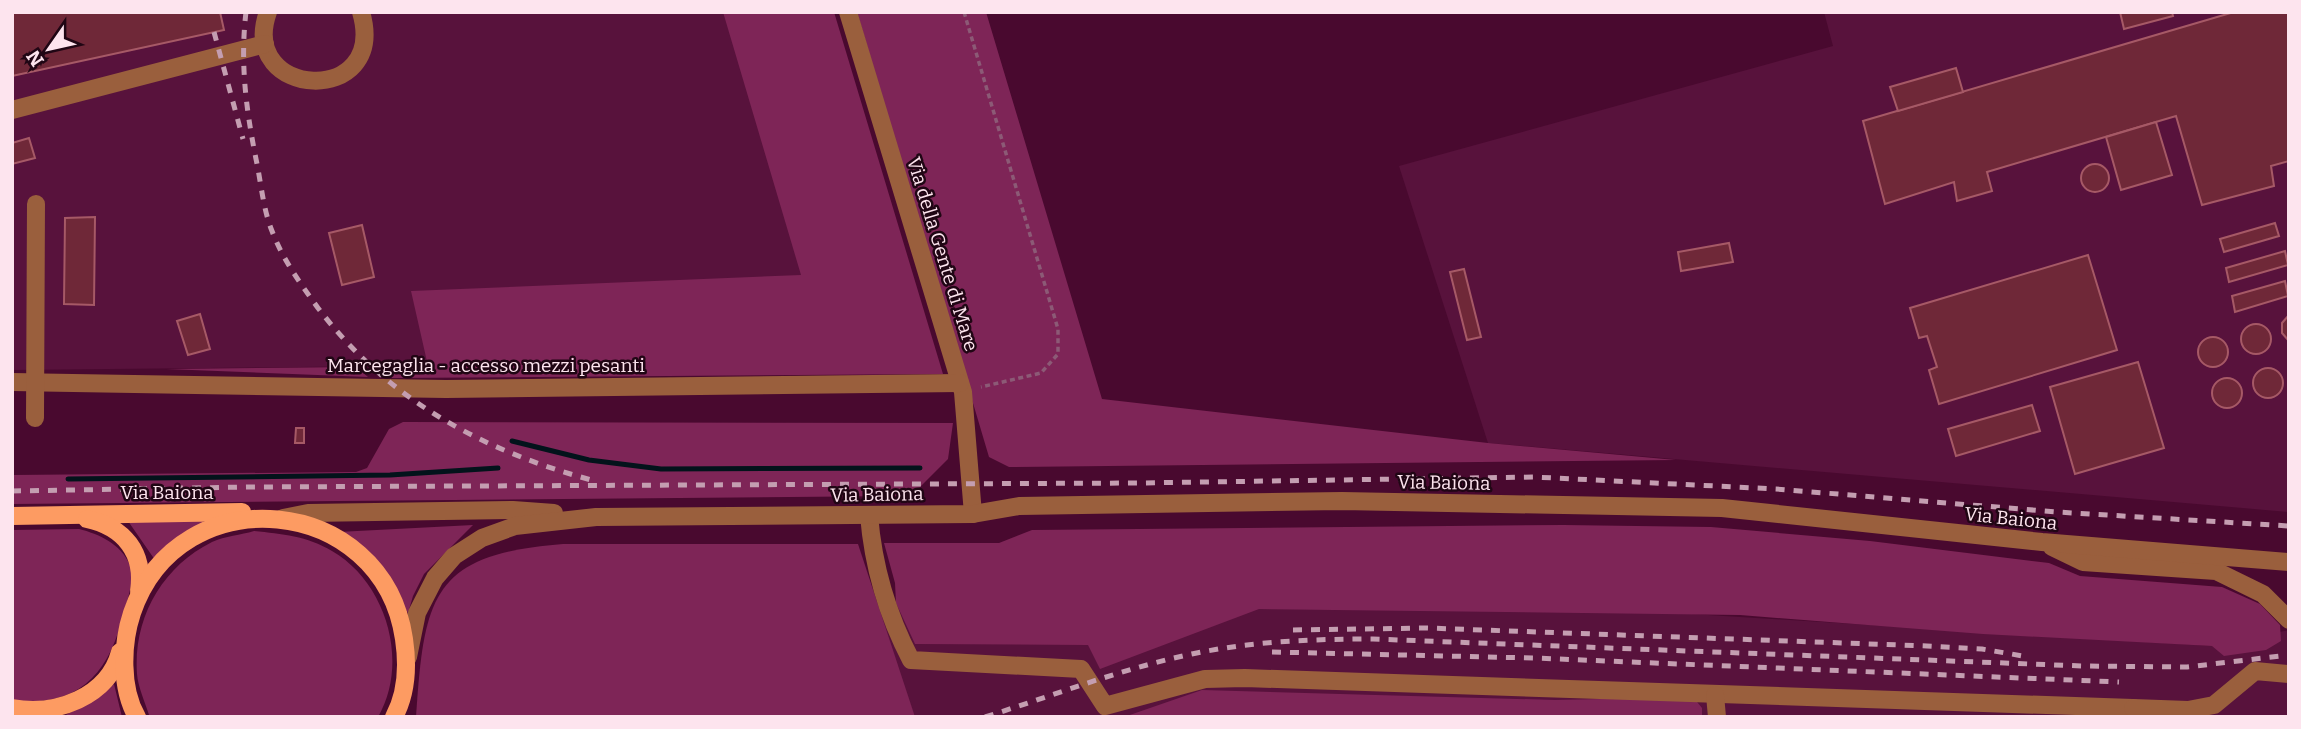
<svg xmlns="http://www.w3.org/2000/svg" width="2301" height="729" viewBox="0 0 2301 729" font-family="Bitter,serif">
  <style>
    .built { fill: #58123c }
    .green { fill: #7e2557 }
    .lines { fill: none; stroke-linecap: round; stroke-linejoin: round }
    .stream { stroke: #03131b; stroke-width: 5 }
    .building { fill: #6f2838; stroke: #a65966; stroke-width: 2 }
    .path { stroke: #8c5a76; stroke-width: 3.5; stroke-dasharray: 5 3.5; stroke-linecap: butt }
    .minor { stroke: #9a5f3d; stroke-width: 18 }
    .major { stroke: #fd9b62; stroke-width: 18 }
    .rail { stroke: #c49eb1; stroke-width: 5; stroke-dasharray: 9 9; stroke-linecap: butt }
    .labels { text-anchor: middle; stroke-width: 5; stroke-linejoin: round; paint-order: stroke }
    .street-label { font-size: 19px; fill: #fde4ee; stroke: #200614 }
  </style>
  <rect width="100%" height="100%" fill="#49092f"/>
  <g class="built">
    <polygon points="12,12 811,12 902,318 675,363 12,370"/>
    <polygon points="1824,12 2289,12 2289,512 1488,443 1399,166 1833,46"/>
    <polygon points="760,600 1259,609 1644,611 2212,646 2289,630 2289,717 538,717"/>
  </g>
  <g class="green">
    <polygon points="723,12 834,12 943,374 392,378 380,367 428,366 411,291 801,275"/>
    <polygon points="857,12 986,12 1102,399 1488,443 1676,460 1009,467 989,457"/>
    <polygon points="356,367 368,377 166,369"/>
    <polygon points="403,422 953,423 948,459 917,490 901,496 12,504 12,475 356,472 367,468 389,429"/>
    <polygon points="203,520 203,523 177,539 155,560 128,521"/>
    <polygon points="473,525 424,574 413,596 408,613 390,581 338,532"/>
    <polygon points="1563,525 1711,527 1870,541 2049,563 2080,576 2222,587 2260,604 2280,625 2281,641 2266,650 2224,656 2212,646 1983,634 1740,615 1259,609 1100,669 1088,645 915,644 896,603 895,583 884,543 999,543 1032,530"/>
    <path d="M79,529C99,534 121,544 130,565C135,579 128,598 124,612C109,674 80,707 12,701V530Z"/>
    <path d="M254,531C282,534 307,536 332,551C386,582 410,662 378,717L149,715C145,702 138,687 137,674C133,618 162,567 212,542C225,536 241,535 254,531Z"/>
    <path d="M563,544H858L915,717H416C424,596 432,554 563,544Z"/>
    <polygon points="114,684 122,717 62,717 98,698"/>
    <polygon points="1202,690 1555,700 1693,697 1702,708 1702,717 1124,717"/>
  </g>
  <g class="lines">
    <g class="stream">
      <polyline points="512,441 589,460 661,469 920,468"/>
      <polyline points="68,479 390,475 498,468"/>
    </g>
  </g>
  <g class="building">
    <polygon points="12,12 220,12 224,30 12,76"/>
    <polygon points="2120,12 2172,12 2173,16 2124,29"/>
    <polygon points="2234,12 2289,12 2289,161 2271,166 2274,186 2202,205 2176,116 1987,172 1992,191 1957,201 1954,182 1885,204 1863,121"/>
    <polygon points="1956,68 1963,92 1898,111 1890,87"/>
    <polygon points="2156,122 2172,175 2121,190 2106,137"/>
    <polygon points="29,138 35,158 12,164 12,143"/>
    <circle cx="2095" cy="178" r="14"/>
    <polygon points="95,217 94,305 64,304 65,218"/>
    <polygon points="2275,223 2279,236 2224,252 2220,239"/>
    <polygon points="362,225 374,277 342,285 329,233"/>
    <polygon points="1729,243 1733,262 1681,271 1678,252"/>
    <polygon points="2285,251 2288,265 2229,282 2226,268"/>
    <polygon points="2088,255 2117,350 1939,404 1929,370 1937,367 1927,336 1919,338 1910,308"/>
    <polygon points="1464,269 1481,337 1467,340 1450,272"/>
    <polygon points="2285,281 2288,296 2235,312 2232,296"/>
    <polygon points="200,314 210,349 188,355 177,321"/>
    <polygon points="2289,315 2289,341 2282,333 2282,323"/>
    <circle cx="2256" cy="339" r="15"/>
    <circle cx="2213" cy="352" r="15"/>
    <polygon points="2138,362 2164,448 2075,474 2050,387"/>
    <circle cx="2268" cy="383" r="15"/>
    <circle cx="2227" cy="393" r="15"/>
    <polygon points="2032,405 2040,431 1956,456 1948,429"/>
    <polygon points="296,428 304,428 304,443 295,443"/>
  </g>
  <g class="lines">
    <polyline class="path" points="964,12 1058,329 1058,354 1041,373 981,387"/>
    <g class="minor">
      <path d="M268,12C237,99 389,108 361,12"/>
      <polyline points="848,12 963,392 973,514"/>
      <polyline points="12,110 265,44"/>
      <polyline points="12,382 446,389 960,383"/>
      <polyline points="35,418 36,204"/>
      <path d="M869,515C873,565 888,616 911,660L1081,669L1105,706L1205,679L1245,678L2133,708L2132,717"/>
      <polyline points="283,518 308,513 513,510 554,513"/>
      <polyline points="2052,547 2083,562 2216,571 2263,594 2289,620"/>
      <polyline points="408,657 417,613 435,578 454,556 482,538 515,526 596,517 973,514 1019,506 1342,501 1722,508 2042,542 2289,562"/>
      <polyline points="1715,695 1717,717"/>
      <polyline points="2133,708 2188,710 2214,705 2255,671 2289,674"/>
    </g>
    <g class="major">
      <polyline points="12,516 242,512"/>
      <path d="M87,519C124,527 145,553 139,591"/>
      <path d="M12,708C56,716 108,697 120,652"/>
      <path d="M137,717C120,688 122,643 132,613C179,474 383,494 404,639C408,666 407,693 394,717"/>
    </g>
    <g class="rail">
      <path d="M246,12C240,63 246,109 256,159C261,182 263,209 272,231C283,260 300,283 318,308C389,401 483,451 595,481"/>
      <polyline points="214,32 243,139"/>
      <polyline points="12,491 249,487 1138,483 1534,477 1776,489 2057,512 2289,526"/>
      <polyline points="1293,630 1427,628 1927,646 1982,649 2023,656"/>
      <polyline points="1272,652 1533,658 2119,682"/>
      <path d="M985,717C1058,694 1131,665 1207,651C1262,641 1316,639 1373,639L2083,666L2187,667L2289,655"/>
    </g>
  </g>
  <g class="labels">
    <g class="street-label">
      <text transform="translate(943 254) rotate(73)" y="7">Via della Gente di Mare</text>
      <text x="486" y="372">Marcegaglia - accesso mezzi pesanti</text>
      <text transform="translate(1444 482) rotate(1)" y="7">Via Baiona</text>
      <text x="167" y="499">Via Baiona</text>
      <text transform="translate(877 494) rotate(-1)" y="7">Via Baiona</text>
      <text transform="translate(2011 518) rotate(6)" y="7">Via Baiona</text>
    </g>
  </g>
  <rect width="2301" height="729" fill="none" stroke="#fde4ee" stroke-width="28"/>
  <g transform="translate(49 49) rotate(236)" stroke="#200614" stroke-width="5" paint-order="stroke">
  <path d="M0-5L12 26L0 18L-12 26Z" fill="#fde4ee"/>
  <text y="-10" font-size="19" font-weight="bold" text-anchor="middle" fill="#fde4ee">N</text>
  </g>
</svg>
